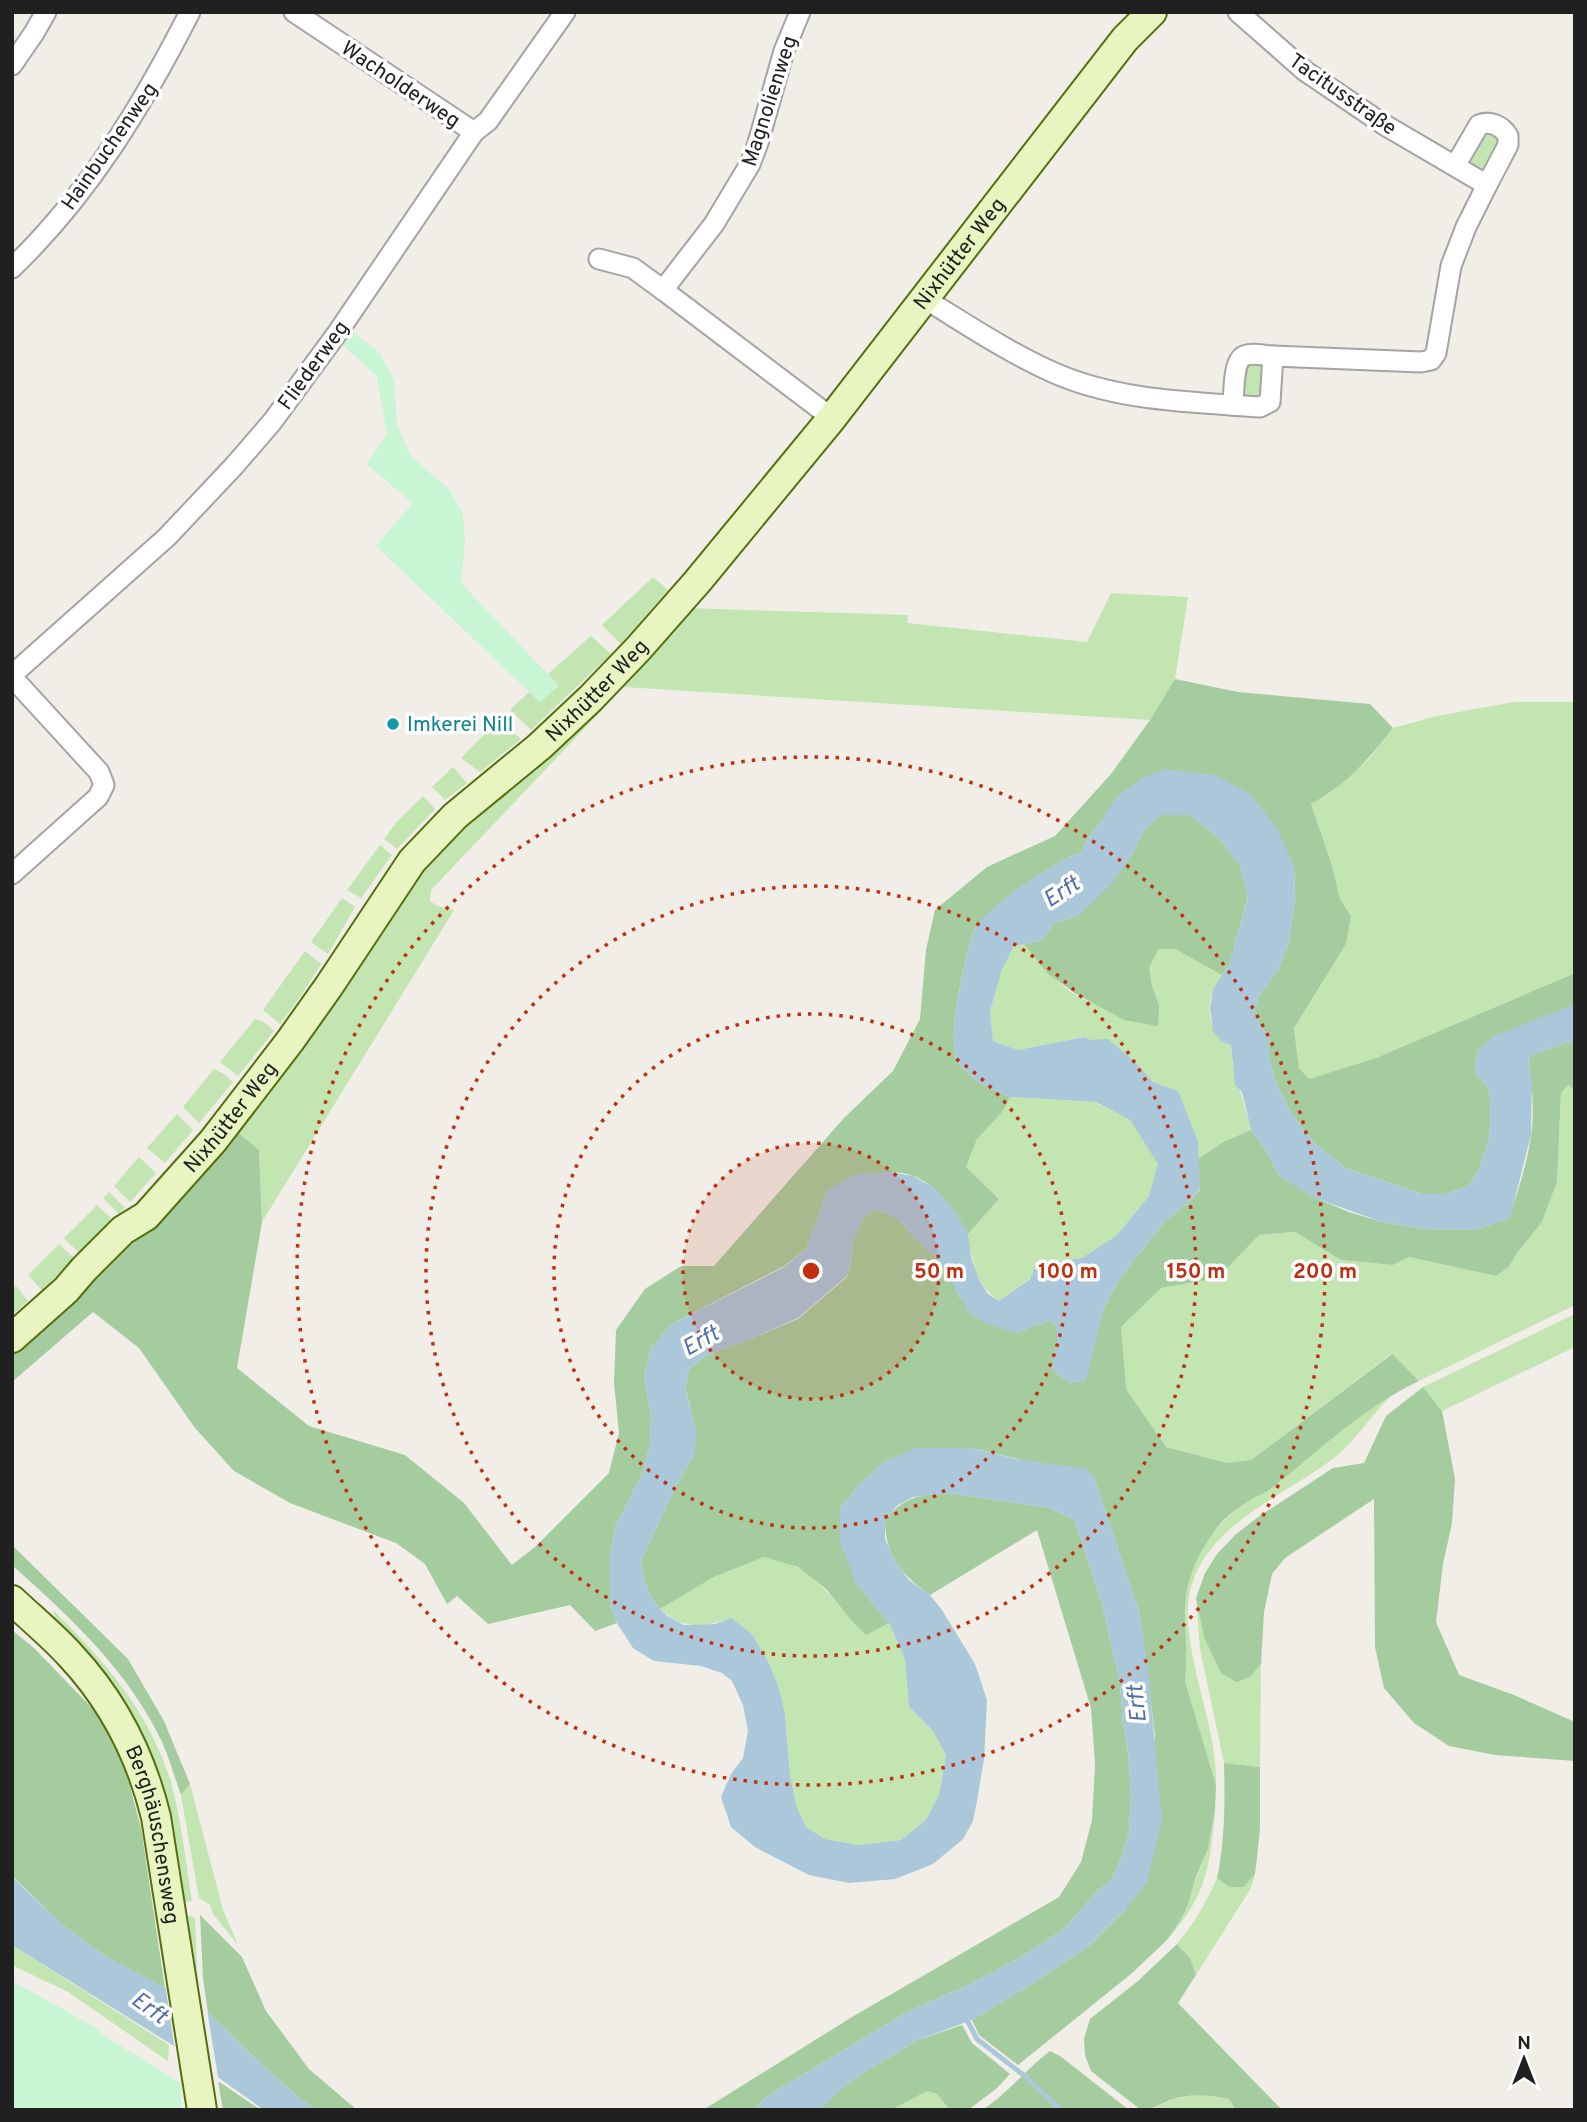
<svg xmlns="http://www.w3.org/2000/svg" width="1587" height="2122" viewBox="0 0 1587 2122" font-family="Overpass,sans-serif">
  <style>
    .grass { fill: #c2e5b2 }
    .forest { fill: #a5cc9f }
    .park { fill: #c8f5d4 }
    .water { fill: #abc7da }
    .pier { fill: #f0eee7 }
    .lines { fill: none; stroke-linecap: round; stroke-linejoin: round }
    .stream { stroke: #abc7da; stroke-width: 5 }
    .minor-casing { stroke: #a4a4a4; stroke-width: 23 }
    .secondary-casing { stroke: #54700e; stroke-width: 32 }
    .minor { stroke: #fff; stroke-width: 19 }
    .secondary { stroke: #e9f5c0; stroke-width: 28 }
    .ring { fill: none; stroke: #c02f10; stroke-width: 3.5; stroke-dasharray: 3.5 7 }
    .culture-dot { fill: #0f9aa8; stroke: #fff; stroke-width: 2.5 }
    .labels { text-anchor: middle; stroke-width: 7; stroke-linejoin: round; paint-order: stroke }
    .street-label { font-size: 21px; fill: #202020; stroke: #fff }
    .culture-label { font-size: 21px; fill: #0d838f; stroke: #fff; text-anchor: start }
    .water-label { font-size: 23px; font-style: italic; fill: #536fa9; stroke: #fff }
    .centre { fill: #c02f10; stroke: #fff; stroke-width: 3.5 }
    .ring-label { font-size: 21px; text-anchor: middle; font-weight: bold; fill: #c02f10; stroke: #fff; stroke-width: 7; stroke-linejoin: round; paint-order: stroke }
  </style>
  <rect width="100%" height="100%" fill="#f0eee7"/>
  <g class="grass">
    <polygon points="1487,131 1503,139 1487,171 1480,172 1470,166 1469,162 1483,134"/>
    <polygon points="1244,364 1263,365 1265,392 1258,400 1239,397"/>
    <polygon points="653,577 668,590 621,644 602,625"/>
    <polygon points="1111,593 1188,597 1175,679 1150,720 624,687 431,890 430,901 437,906 454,910 262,1222 259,1150 231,1127 420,868 687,608 908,615 907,623 1087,642"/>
    <polygon points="591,636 611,654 531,730 510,710 529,692 540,702 558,686 548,674"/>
    <polygon points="1514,702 1575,702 1575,973 1376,1058 1309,1079 1299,1068 1294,1028 1346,944 1351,916 1340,899 1332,865 1311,804 1329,794 1369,759 1393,728 1437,716"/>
    <polygon points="499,720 521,739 480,772 461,758"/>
    <polygon points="453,767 467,783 445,800 432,787"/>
    <polygon points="423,796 435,809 397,849 384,839 396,823"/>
    <polygon points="380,845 392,855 361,898 347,890"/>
    <polygon points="342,898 355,907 328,954 311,942"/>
    <path d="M1024,944C1044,969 1067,997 1099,1005C1113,1009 1144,1005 1159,1005L1152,986L1148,967L1159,949H1175L1222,975C1219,980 1215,985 1213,990C1205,1011 1210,1036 1231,1045L1232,1062L1251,1130L1223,1142L1198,1159L1197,1141L1178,1091L1153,1082L1133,1060L1084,1037L1018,1050L993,1041L990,1011L1002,970L1014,946Z"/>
    <polygon points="305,951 321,964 302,994 280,1024 263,1010"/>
    <polygon points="255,1019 264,1022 274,1031 238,1076 220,1062"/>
    <polygon points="214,1069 224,1074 233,1082 199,1123 183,1107"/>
    <polygon points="1568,1084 1575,1090 1575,1305 1419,1381 1391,1354 1251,1460 1227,1463 1166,1447 1125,1389 1120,1327 1161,1288 1218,1278 1259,1235 1295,1232 1341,1260 1393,1265 1409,1257 1496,1276 1509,1267 1517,1253 1542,1222 1557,1182 1561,1093"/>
    <path d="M1010,1097L1095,1102L1130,1120L1159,1164L1149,1196L1117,1235L1082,1258L1036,1265L1030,1278L999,1301C976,1285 972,1261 968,1234L999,1199L966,1167L977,1139L1003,1111Z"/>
    <polygon points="177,1114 193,1130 165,1163 147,1148"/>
    <polygon points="139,1157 156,1173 130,1202 114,1186"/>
    <polygon points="109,1192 125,1208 119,1214 103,1198"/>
    <polygon points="97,1205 113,1220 80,1254 64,1238"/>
    <polygon points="59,1244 75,1259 42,1290 28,1275"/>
    <polygon points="16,1286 28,1301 12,1315 12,1290"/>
    <polygon points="1575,1314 1575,1347 1442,1411 1423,1387"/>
    <path d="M1395,1392C1372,1413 1356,1442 1330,1461C1271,1504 1182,1535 1188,1623C1192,1678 1217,1730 1216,1785L1185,1681C1189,1646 1180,1611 1191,1575C1200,1544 1223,1517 1250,1500C1257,1495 1266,1493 1273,1487C1313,1454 1352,1421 1395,1392Z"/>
    <path d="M764,1557C775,1561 790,1562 800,1569C827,1586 843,1613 866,1634L889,1623L905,1659L909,1707L933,1731L946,1755L939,1795L926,1820L901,1840L858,1845L825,1839L806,1827L797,1808L790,1775L785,1714L779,1688L769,1663L752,1634L731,1618C705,1627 681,1630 660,1609L714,1577Z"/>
    <polygon points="1196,1598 1204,1637 1250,1677 1261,1664 1260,1767 1224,1763 1200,1649"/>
    <path d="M53,1610C105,1661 154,1717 173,1790C182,1826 186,1864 192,1901L179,1903L175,1868L67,1632L55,1619Z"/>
    <polygon points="190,1784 223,1910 238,1945 213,1914 210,1905 199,1898 181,1795"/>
    <path d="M1215,1810C1210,1867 1207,1895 1167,1940L1178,1924L1208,1849Z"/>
    <path d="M1255,1874L1251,1888L1196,1975L1190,1958L1177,1944C1194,1924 1206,1903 1217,1878L1229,1887H1244Z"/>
    <polygon points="190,1916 195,1918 198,1995 185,1917"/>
    <polygon points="12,1945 169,2045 168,2061 68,1992 12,1965"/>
    <polygon points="927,2091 937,2094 950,2110 891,2110"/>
    <polygon points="1200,2094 1229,2099 1236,2110 1150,2110 1173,2099"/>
  </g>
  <g class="forest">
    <path d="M1175,679L1238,692L1370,704L1393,728C1370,758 1345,786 1311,804L1332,865L1340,899L1351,916L1346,944L1294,1028L1299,1068L1309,1079L1376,1058L1575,973V1004L1478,1050L1475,1066L1477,1075L1489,1089L1491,1113L1489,1138L1479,1169L1469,1186L1444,1194H1422L1346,1168L1315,1144L1291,1113L1275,1081L1269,1058V1035L1262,1029L1254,1013L1259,996L1279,968L1289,941L1295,900L1294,867L1250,794L1102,821L1086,841L1082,852C1054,862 993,903 976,927C968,940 955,1010 954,1028C953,1039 955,1050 956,1061L977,1082L1010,1097L1003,1111L977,1139L966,1167L999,1199L968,1234C951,1205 930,1172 891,1172C877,1173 843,1185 828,1190L806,1249L784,1266L672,1324L651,1348L644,1377L651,1415L650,1445L643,1472L616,1525L610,1553V1605L617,1623L595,1631L570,1605L488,1624L457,1596L447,1604L425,1564L396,1543L290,1503L234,1471L195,1428L139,1348L93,1312L12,1382V1347L231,1127L259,1150L262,1222L237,1368L309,1426L405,1455L464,1503L512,1565L535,1547L609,1473L619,1433L614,1383L616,1330L645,1289L681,1266H714L844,1118L893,1071L920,1019L926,950L935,910L987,867L1055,836L1111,774L1150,720Z"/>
    <polygon points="1160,815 1190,815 1219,838 1240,865 1248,896 1230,963 1222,975 1175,949 1159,949 1149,967 1152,986 1159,1005 1158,1026 1124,1020 1076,994 1048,974 1024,944 1041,941 1054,924 1080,914 1132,855 1144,830"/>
    <path d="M1575,1040V1090L1568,1085L1561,1093L1557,1182L1542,1222L1517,1253L1509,1267L1496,1276L1409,1257L1393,1265L1341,1260L1295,1232L1259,1235L1218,1278L1161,1288L1121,1327L1126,1389L1166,1447L1227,1463L1251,1460L1392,1354L1419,1381C1364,1407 1320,1450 1273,1487C1266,1493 1257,1496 1249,1501C1239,1507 1228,1515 1220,1524C1209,1538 1199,1553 1193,1570C1178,1606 1190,1645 1185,1681L1216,1785L1215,1810L1208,1849L1196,1877L1187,1907L1178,1924L1167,1940L1131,1974L1018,2065L979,2035L972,2020L1046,1975L1090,1945L1127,1908L1155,1736L1140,1614L1094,1477L972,1448L884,1462L859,1485L840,1509L856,1583L889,1623L866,1635L852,1621L826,1589L798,1567L764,1557L714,1577L660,1609L651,1597L643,1578L641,1560L676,1486L694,1455L690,1405L685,1388L689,1369L705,1356L748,1340L798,1319L847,1277L852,1255L853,1240L863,1218L875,1209L897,1218L915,1238L941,1262L951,1278L960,1298L1016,1333L1049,1320L1057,1326V1341L1052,1369L1070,1383L1085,1380L1104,1308L1118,1281L1164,1222L1189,1202L1200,1189L1198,1159L1223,1142L1251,1130L1267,1152L1279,1175L1313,1197L1349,1212L1382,1222L1424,1229L1476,1230L1509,1218C1518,1191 1527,1164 1531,1136C1535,1111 1532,1083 1528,1058L1538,1052Z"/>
    <polygon points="1423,1387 1442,1411 1455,1479 1452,1523 1443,1564 1436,1622 1459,1675 1514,1695 1575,1722 1575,1761 1495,1755 1449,1746 1414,1723 1384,1688 1375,1647 1374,1499 1285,1558 1272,1574 1264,1612 1261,1664 1250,1677 1237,1682 1221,1673 1204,1637 1196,1598 1205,1573 1217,1554 1235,1535 1258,1517 1333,1468 1364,1463 1386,1416"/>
    <path d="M949,1493L1049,1508L1075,1520L1102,1604L1120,1683L1123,1725L1127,1740L1131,1795L1129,1833L1121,1858L1111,1881L1097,1891L1064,1929L1023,1956L966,1986L909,2011L766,2097L755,2110H703L852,2017L1059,1897L1081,1862L1092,1820L1095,1765L1091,1708L1037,1530L930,1595C901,1574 885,1556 885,1519C908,1495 917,1496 949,1493Z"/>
    <path d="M12,1545L128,1659L164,1721L190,1784L181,1795C175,1778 170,1761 163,1744C129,1671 71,1618 12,1565Z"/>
    <polygon points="12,1630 34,1648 93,1709 108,1730 119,1755 129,1783 141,1828 165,1988 106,1957 64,1926 12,1876"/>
    <path d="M1224,1763L1260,1767V1828L1257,1858L1255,1874L1244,1887H1229L1217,1878C1225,1841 1225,1802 1224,1763Z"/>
    <polygon points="200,1915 242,1957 266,2011 309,2069 357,2110 314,2110 272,2074 208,2013 203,1978"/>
    <path d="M1177,1944L1190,1958L1196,1975L1178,2003L1282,2110H1236L1229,2099C1208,2095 1193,2093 1173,2099C1161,2103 1153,2110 1141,2110L1091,2071L1085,2055L1084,2039L1090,2019L1138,1981Z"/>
    <polygon points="962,2025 972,2043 1010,2074 996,2089 968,2110 950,2110 937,2094 927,2091 891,2110 819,2110 842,2088 866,2071 918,2040"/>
    <path d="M1050,2051L1060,2056L1129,2110H982C1007,2094 1026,2069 1050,2051Z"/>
    <polygon points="218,2081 261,2110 223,2110"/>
  </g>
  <g class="park">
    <polygon points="352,331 379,352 394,380 397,424 411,457 449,489 463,514 465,540 461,583 559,686 540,702 376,546 413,503 366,464 387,434 377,376 342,344"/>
    <polygon points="12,1981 96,2028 103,2035 180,2083 182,2110 12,2110"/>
  </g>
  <g class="water">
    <path d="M1166,769L1214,775L1250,794L1277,828L1294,867L1295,900L1289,941L1279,968L1259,996L1254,1013L1262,1029L1269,1035V1058L1275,1081L1291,1113L1315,1144L1346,1168L1422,1194H1444L1469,1186L1479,1169L1489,1138L1491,1113L1489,1089L1477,1075L1475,1066L1478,1050L1494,1036L1575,1004V1040L1538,1052L1528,1059L1532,1085L1531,1135L1510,1218L1476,1230L1424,1229L1382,1222L1312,1197L1279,1175L1267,1152L1251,1130L1242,1092L1235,1085L1231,1045L1221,1041L1213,1031L1210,1008L1213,989L1230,963L1248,897L1240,865L1219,838L1190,815H1160L1144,830L1132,855L1110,886L1080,914L1054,924L1041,941L1014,946L1002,970L990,1011L993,1041L1018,1050L1084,1037L1091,1040L1108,1039L1133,1060L1153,1082L1178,1091L1198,1141L1200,1188L1189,1202L1164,1222L1118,1281L1104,1308L1086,1380L1070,1383L1052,1369L1057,1341L1056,1325L1049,1320L1016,1333L985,1323L968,1312L941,1262L915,1238L897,1218L875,1209L863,1218L853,1240L852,1255L847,1276L798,1318L748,1340L705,1356L689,1369L685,1388L697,1433L694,1455L676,1486L641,1560L643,1578L651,1597L660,1609L667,1616L684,1625L715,1624L731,1618L752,1634L769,1663L779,1688L785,1714L790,1775L797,1808L806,1827L825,1839L858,1845L901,1840L926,1820L939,1795L946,1755L933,1731L909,1707L905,1659L889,1623L856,1583L840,1542V1509L859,1485L884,1462L916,1448H972L1016,1459L1087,1469L1094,1477L1140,1614L1148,1670L1162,1820L1147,1882L1127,1908L1090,1945L1046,1975L972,2020L918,2040L866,2071L842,2088L819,2110H755L766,2097L909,2011L966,1986L1023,1956L1064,1929L1097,1891L1111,1881L1121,1858L1129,1833L1131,1795L1127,1740L1123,1725L1120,1683L1102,1604L1075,1520L1049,1508L949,1493L913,1497L898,1505L885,1519V1539L895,1561L909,1580L930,1595L942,1610L975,1664L987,1700L984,1759L977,1801L973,1821L963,1839L933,1864L895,1879L849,1883L809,1875L755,1847L731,1827L721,1797L731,1774L743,1758L748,1731L743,1705L732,1681L722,1673L701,1666L654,1661L633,1648L617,1623L610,1605V1553L616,1525L643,1472L650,1445L651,1415L644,1377L651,1348L672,1324L784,1267L806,1249L828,1190L856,1174L890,1172L913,1176L936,1189L955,1212L968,1234L972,1261L980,1281L988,1294L999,1301L1030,1279L1036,1264L1082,1258L1117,1235L1149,1196L1158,1164L1130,1120L1096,1102L1010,1097L977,1082L956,1061C955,1050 953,1039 954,1028C955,1011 968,940 976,927C992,903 1054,862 1082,852L1086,841L1102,821L1115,798L1142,778Z"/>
    <polygon points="12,1877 64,1926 106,1957 160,1985 208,2013 272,2074 314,2110 264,2110 174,2046 12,1945"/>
  </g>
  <polygon class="pier" points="165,1984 207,2009 219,2083 175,2051"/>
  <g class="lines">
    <polyline class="stream" points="966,2018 977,2039 1026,2077 1061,2110"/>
    <g class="minor-casing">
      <g id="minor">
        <polyline points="294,12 474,132"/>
        <polyline points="12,65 34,33 46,12"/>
        <path d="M1455,166L1479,125C1490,120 1502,126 1508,136V145L1487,185"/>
        <polyline points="599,259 633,268 663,290 714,224 750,164 758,143 784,51 800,12"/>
        <path d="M12,268C89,194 142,106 190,12"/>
        <polyline points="663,290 832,418"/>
        <path d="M925,299C966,324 1006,351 1050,371C1115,401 1190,402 1260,407L1270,402L1273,356L1421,362L1431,360L1436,353L1451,266L1466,227L1487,185L1383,124L1305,71L1238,12"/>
        <path d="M1233,405C1234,393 1233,361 1244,356C1252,352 1265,356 1273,356"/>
        <polyline points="12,675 167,537 234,466 272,422 338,332 474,132 488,121 565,12"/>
        <polyline points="12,677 99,772 104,785 98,797 12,874"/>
      </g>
    </g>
    <g class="secondary-casing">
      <g id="secondary">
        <path id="s1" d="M12,1338L66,1290L84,1269L123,1230L146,1216L213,1141L290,1041L329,986L412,861L455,816L540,746L590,699L638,649L697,582L832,418L1125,39L1152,12"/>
        <path id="s2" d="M12,1600C32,1619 53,1636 71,1656C114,1702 141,1756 156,1817L202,2110"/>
      </g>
    </g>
    <use href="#minor" class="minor"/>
    <use href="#secondary" class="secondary"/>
  </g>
  <circle cx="811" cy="1271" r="128" fill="#c02f10" fill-opacity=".12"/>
  <g class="ring">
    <circle cx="811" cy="1271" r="128"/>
    <circle cx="811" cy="1271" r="257"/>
    <circle cx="811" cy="1271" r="385"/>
    <circle cx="811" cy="1271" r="514"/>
  </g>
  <circle class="culture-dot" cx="393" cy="724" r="7"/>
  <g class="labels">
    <g class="street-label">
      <text transform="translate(401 84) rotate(34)" y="7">Wacholderweg</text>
      <text transform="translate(1343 94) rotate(35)" y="7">Tacitusstraße</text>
      <text transform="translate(769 101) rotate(-72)" y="7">Magnolienweg</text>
      <text transform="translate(109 146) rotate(-55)" y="7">Hainbuchenweg</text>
      <text dy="7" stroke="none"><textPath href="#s1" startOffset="1446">Nixhütter Weg</textPath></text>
      <text transform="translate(313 365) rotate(-54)" y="7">Fliederweg</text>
      <text dy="7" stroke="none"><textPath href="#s1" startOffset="878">Nixhütter Weg</textPath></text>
      <text dy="7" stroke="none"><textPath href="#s1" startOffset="312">Nixhütter Weg</textPath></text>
      <text dy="7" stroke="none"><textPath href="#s2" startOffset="282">Berghäuschensweg</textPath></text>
    </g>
    <g class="culture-label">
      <text x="407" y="731">Imkerei Nill</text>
    </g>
    <g class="water-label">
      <text transform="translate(1061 891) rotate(-33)" y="8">Erft</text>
      <text transform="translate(700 1340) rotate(-29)" y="8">Erft</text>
      <text transform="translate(1136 1704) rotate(-96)" y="8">Erft</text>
      <text transform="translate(150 2007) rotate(36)" y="8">Erft</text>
    </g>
  </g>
  <circle cx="811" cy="1271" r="10" class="centre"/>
  <g class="ring-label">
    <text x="939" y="1278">50 m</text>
    <text x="1068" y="1278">100 m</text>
    <text x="1196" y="1278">150 m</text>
    <text x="1325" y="1278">200 m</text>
  </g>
  <rect width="1587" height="2122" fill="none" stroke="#202020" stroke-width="28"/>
  <g transform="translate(1524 2059)" stroke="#ffffff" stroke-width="5" paint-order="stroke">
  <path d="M0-5L12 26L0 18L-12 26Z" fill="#202020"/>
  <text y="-10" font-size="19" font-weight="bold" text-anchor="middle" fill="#202020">N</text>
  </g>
</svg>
